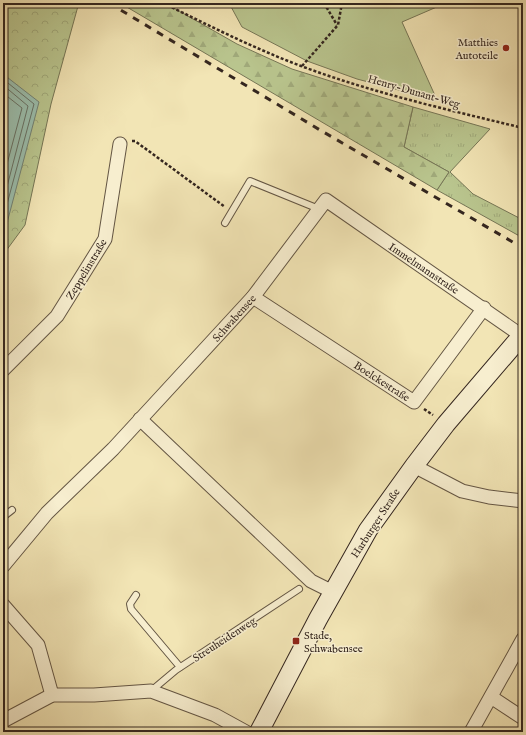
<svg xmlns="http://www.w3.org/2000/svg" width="526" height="735" viewBox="0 0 526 735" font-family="'IM FELL English',serif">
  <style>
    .grass { fill: url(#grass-tufts); stroke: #767656 }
    .forest { fill: url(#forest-firs); stroke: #767656 }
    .park { fill: url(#park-crowns); stroke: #767656 }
    .garden { fill: #b9c58e; stroke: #767656 }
    .water { fill: #9bbfae; stroke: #728275 }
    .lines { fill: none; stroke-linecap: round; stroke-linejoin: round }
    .shore { stroke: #687266; stroke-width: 1 }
    .service-casing { stroke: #645644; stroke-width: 8 }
    .minor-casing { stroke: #645644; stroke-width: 15 }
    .secondary-casing { stroke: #34261f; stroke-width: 20 }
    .path { stroke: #34261f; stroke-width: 2.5; stroke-dasharray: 3 2; stroke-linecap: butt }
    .service { stroke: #f7eecf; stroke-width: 6 }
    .minor { stroke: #f7eecf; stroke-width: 13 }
    .secondary { stroke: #f7eecf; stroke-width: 18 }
    .rail { stroke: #34261f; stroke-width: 3; stroke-dasharray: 7 7; stroke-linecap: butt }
    .poi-dot { fill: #8f2418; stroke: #f7eecf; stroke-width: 1.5 }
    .labels { text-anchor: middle; stroke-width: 3; stroke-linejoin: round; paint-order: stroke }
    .poi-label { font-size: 11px; fill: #34261f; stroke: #f7eecf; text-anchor: end }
    .street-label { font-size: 11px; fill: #34261f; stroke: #f7eecf }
  </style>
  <defs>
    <pattern id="grass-tufts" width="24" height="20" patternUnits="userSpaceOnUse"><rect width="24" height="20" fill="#b9c58e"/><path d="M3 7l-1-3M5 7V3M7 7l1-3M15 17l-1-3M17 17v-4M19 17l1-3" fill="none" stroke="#a0a97a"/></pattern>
    <pattern id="forest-firs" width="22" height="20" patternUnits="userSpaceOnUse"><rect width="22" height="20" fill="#b9c58e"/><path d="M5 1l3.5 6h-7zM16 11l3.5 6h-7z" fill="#a0a97a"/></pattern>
    <pattern id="park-crowns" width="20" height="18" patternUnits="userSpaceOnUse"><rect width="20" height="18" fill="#b9c58e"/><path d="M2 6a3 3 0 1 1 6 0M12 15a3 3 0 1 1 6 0" fill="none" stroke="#a0a97a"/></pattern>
  </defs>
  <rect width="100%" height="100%" fill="#f2e5b5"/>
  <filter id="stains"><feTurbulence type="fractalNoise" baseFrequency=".005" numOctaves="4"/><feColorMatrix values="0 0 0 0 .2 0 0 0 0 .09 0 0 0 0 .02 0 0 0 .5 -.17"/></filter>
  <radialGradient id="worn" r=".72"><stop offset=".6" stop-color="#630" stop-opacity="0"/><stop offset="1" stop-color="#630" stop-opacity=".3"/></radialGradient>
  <polygon class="grass" points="413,107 490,129 450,172 473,194 523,220 523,238 437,190 449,172 404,147"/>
  <polygon class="forest" points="120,3 165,3 237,44 292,69 413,107 404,147 449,172 437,190"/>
  <polygon class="park" points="3,3 72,3 78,6 51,104 25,225 3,255"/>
  <polygon class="garden" points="229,3 446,3 402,22 437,100 357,79 307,61 242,27"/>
  <polygon class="water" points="3,74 39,102 7,223 3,223"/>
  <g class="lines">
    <g class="shore">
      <polyline points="3,79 34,104 3,219"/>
      <polyline points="3,85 28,106 3,202"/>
      <polyline points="3,93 22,108 3,179"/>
    </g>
    <g class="service-casing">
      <g id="service">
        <polyline points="225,223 250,181 319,209"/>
        <polyline points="3,517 12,510"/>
        <polyline points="136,595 130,604 131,609 180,667"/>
        <polyline points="151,691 176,670 299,589"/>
      </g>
    </g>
    <g class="minor-casing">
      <g id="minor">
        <polyline points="253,297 414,402 484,308"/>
        <polyline points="3,370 57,316 105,239 120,144"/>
        <polyline points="140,419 311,581 333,592"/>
        <polyline points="414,466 462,491 489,497 523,501"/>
        <polyline points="3,566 47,513 113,449 253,297 326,200 522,336"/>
        <polyline points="3,605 38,645 52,695"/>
        <polyline points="491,697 523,718"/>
        <polyline points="3,721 52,695 94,695 151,691 215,715 246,732"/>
        <polyline points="471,732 523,639"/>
      </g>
    </g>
    <g class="secondary-casing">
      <polyline id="secondary" points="259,732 318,619 368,530 414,466 446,424 523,334"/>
    </g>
    <g class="path">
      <path d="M163,3C208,25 253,48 301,66C373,93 449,110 523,128"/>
      <polyline points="324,3 337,25"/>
      <polyline points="302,66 338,25 342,3"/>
      <polyline points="132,141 135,141 225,207"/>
      <polyline points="424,409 433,415"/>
    </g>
    <use href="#service" class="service"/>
    <use href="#minor" class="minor"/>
    <use href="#secondary" class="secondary"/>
    <polyline class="rail" points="109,3 320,130 523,248"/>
  </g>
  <g class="poi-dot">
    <circle cx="506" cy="48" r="4"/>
    <rect x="292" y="637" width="8" height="8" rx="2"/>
  </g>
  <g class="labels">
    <g class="poi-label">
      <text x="498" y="46">Matthies<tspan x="498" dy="13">Autoteile</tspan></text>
      <text x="304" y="639" text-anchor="start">Stade,<tspan x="304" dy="13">Schwabensee</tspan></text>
    </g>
    <g class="street-label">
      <text transform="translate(414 91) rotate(16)" y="4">Henry-Dunant-Weg</text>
      <text transform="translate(424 268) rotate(34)" y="4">Immelmannstraße</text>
      <text transform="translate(86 269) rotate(-59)" y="4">Zeppelinstraße</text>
      <text transform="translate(234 318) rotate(-48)" y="4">Schwabensee</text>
      <text transform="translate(382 381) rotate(33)" y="4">Boelckestraße</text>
      <text transform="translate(375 523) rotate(-57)" y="4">Harburger Straße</text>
      <text transform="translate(224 639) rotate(-33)" y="4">Streuheidenweg</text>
    </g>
  </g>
  <rect width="526" height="735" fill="none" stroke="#f2e5b5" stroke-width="16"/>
  <rect x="4" y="4" width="518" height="727" fill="none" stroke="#34261f" stroke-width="2"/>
  <rect x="8" y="8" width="510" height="719" fill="none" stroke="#34261f"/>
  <rect width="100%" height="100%" filter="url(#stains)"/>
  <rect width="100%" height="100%" fill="url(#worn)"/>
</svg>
